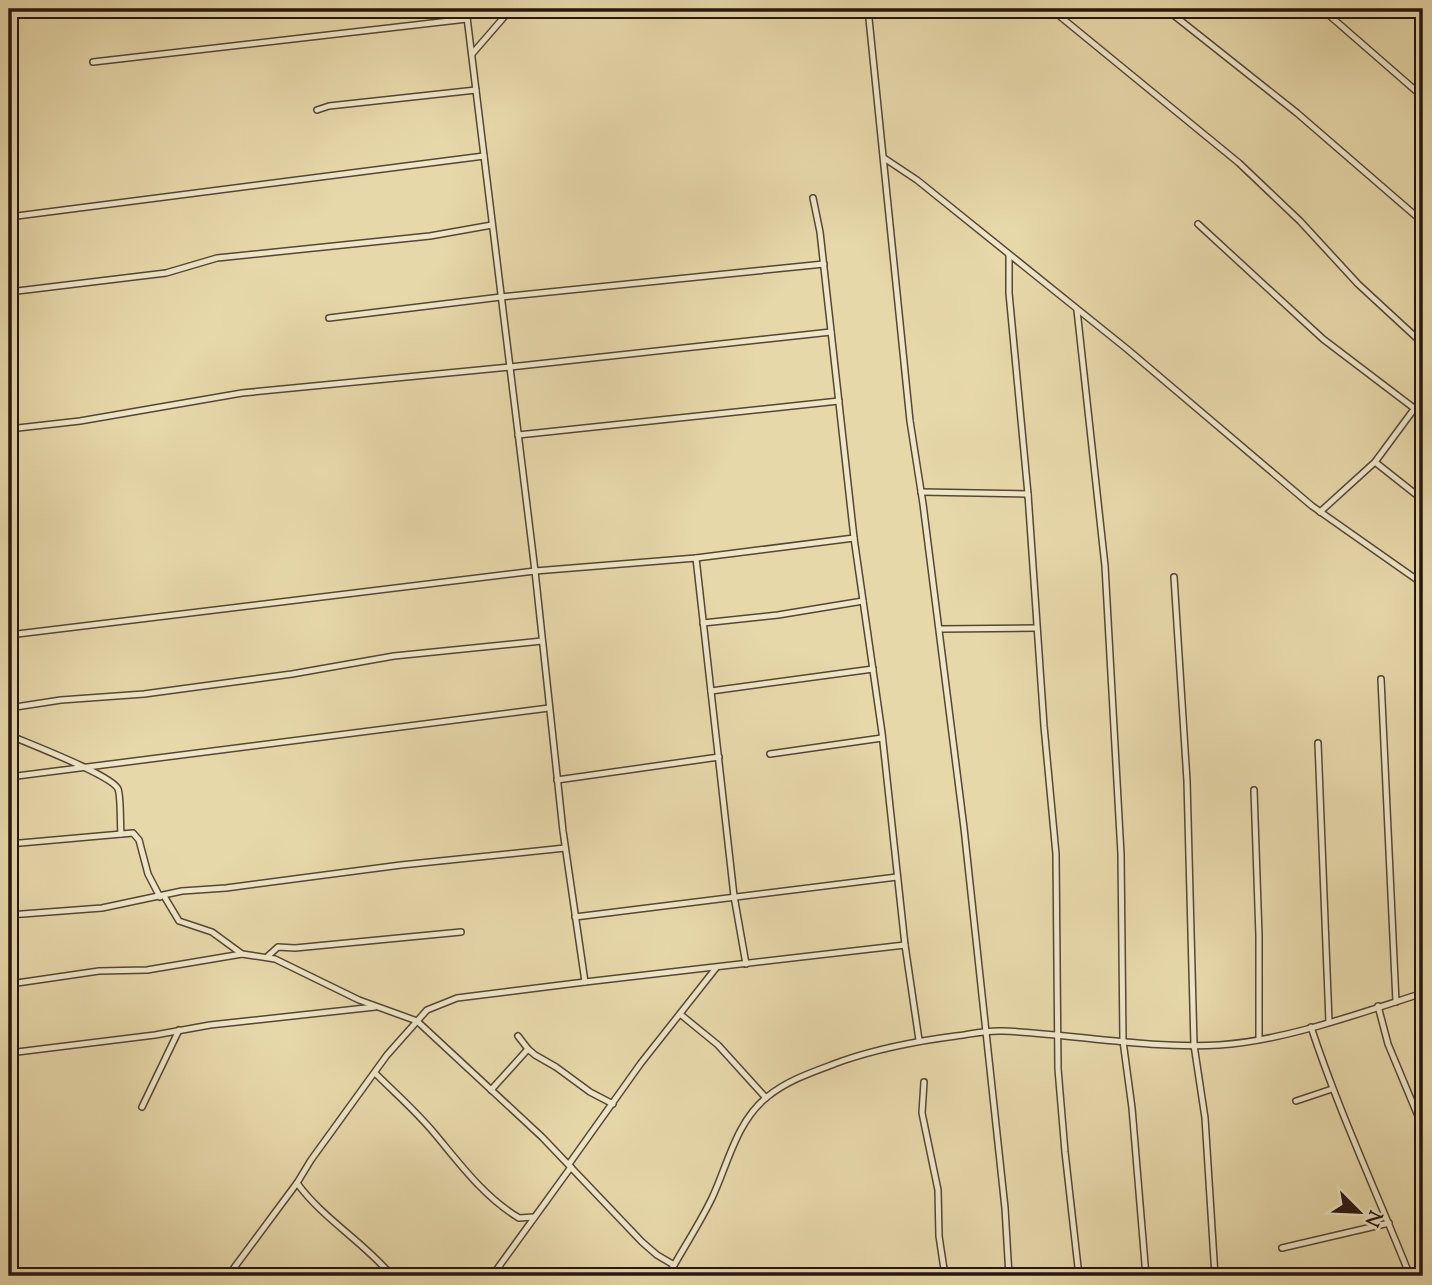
<svg xmlns="http://www.w3.org/2000/svg" width="1432" height="1285" viewBox="0 0 1432 1285" font-family="'Sorts Mill Goudy',serif">
  <style>
    .lines { fill: none; stroke-linecap: round; stroke-linejoin: round }
    .street-casing { stroke: #564635; stroke-width: 8 }
    .street { stroke: #efe6c8; stroke-width: 5 }
  </style>
  <rect width="100%" height="100%" fill="#e7d8aa"/>
  <filter id="stains"><feTurbulence type="fractalNoise" baseFrequency=".00286" numOctaves="4"/><feColorMatrix values="0 0 0 0 .2 0 0 0 0 .09 0 0 0 0 .02 0 0 0 .5 -.17"/></filter>
  <radialGradient id="worn" r=".72"><stop offset=".6" stop-color="#630" stop-opacity="0"/><stop offset="1" stop-color="#630" stop-opacity=".3"/></radialGradient>
  <g class="lines">
    <g class="street-casing">
      <g id="street">
        <polyline points="466,9 535,571 563,831 585,982 905,945 919,1040"/>
        <polyline points="868,9 910,421 923,504 964,828 1005,1208 1009,1276"/>
        <polyline points="1051,9 1239,163 1300,221 1358,284 1423,344"/>
        <polyline points="1166,9 1297,113 1423,222"/>
        <polyline points="1322,9 1423,97"/>
        <polyline points="472,54 511,9"/>
        <polyline points="93,62 467,19"/>
        <polyline points="317,110 329,106 476,90"/>
        <polyline points="884,158 917,180 1127,349 1312,506 1423,584"/>
        <polyline points="9,217 484,156"/>
        <polyline points="1198,224 1323,339 1423,415"/>
        <polyline points="1009,255 1009,293 1028,494 1044,726 1056,854 1058,1069 1065,1152 1079,1276"/>
        <polyline points="9,292 166,273 217,258 430,236 492,225"/>
        <polyline points="1077,310 1105,566 1121,854 1123,1041 1132,1108 1146,1276"/>
        <polyline points="329,318 501,297 824,264"/>
        <polyline points="9,429 80,421 242,393 510,367 831,332"/>
        <polyline points="518,435 839,401"/>
        <polyline points="1375,462 1423,397"/>
        <polyline points="921,492 1028,494 1028,497"/>
        <polyline points="1320,512 1375,462 1423,500"/>
        <polyline points="854,538 882,733 905,945"/>
        <polyline points="696,558 854,538 820,232 813,198"/>
        <polyline points="1174,577 1187,781 1194,1045 1205,1118 1215,1276"/>
        <polyline points="703,623 778,615 863,601"/>
        <polyline points="940,629 1036,628"/>
        <polyline points="9,635 535,571 696,558 734,896 746,964"/>
        <polyline points="1381,679 1396,1002"/>
        <polyline points="711,691 873,669"/>
        <polyline points="9,708 61,700 144,694 292,674 394,656 542,641"/>
        <path d="M9,735C27,743 112,775 118,789C121,796 120,823 121,834"/>
        <polyline points="1318,743 1329,1022"/>
        <polyline points="770,754 882,738"/>
        <polyline points="9,777 549,708"/>
        <polyline points="557,780 719,757"/>
        <polyline points="1254,790 1259,936 1259,1039"/>
        <polyline points="9,844 133,833 139,840 148,874 160,897"/>
        <polyline points="164,896 179,921 212,932 242,954 275,959 359,1000 417,1021 542,1137 642,1242 657,1255 674,1265"/>
        <polyline points="9,915 102,908 182,891 226,888 401,865 565,848"/>
        <polyline points="575,917 897,877"/>
        <polyline points="268,956 278,947 295,948 461,932"/>
        <polyline points="17,983 99,971 147,970 242,954"/>
        <polyline points="1378,1006 1388,1044 1423,1128"/>
        <polyline points="680,1014 718,1045 766,1098"/>
        <path d="M1311,1027C1339,1112 1377,1193 1410,1276"/>
        <polyline points="518,1036 528,1049 535,1055 556,1067 590,1092 613,1104"/>
        <polyline points="9,1053 155,1035 210,1025 375,1007"/>
        <path d="M375,1073C395,1093 417,1112 435,1134C460,1164 484,1197 519,1218L534,1217"/>
        <polyline points="924,1082 922,1113 938,1190 939,1236 945,1276"/>
        <polyline points="491,1090 528,1049"/>
        <polyline points="1296,1101 1332,1089"/>
        <polyline points="142,1107 179,1030"/>
        <polyline points="569,1164 641,1063 716,968"/>
        <path d="M297,1183C323,1219 364,1242 392,1276"/>
        <polyline points="1282,1248 1389,1223"/>
        <polyline points="228,1276 297,1183 311,1160 387,1055 427,1010 457,998 585,982"/>
        <polyline points="492,1276 571,1167"/>
        <path d="M668,1276C682,1250 699,1225 712,1198C728,1164 736,1122 767,1097C789,1079 816,1071 842,1061C880,1048 917,1041 956,1036C971,1034 987,1030 1003,1031C1074,1034 1147,1049 1219,1045C1284,1041 1360,1013 1423,993"/>
      </g>
    </g>
    <use href="#street" class="street"/>
  </g>
  <rect width="1432" height="1285" fill="none" stroke="#e7d8aa" stroke-width="35"/>
  <rect x="10" y="10" width="1411" height="1264" fill="none" stroke="#26160e" stroke-width="3.5"/>
  <rect x="18" y="18" width="1397" height="1250" fill="none" stroke="#26160e" stroke-width="2"/>
  <g transform="translate(1359 1212) rotate(114)" stroke="#efe6c8" stroke-width="5" paint-order="stroke">
  <path d="M0-5L12 26L0 18L-12 26Z" fill="#26160e"/>
  <text y="-10" font-size="19" font-weight="bold" text-anchor="middle" fill="#26160e">N</text>
  </g>
  <rect width="100%" height="100%" filter="url(#stains)"/>
  <rect width="100%" height="100%" fill="url(#worn)"/>
</svg>
